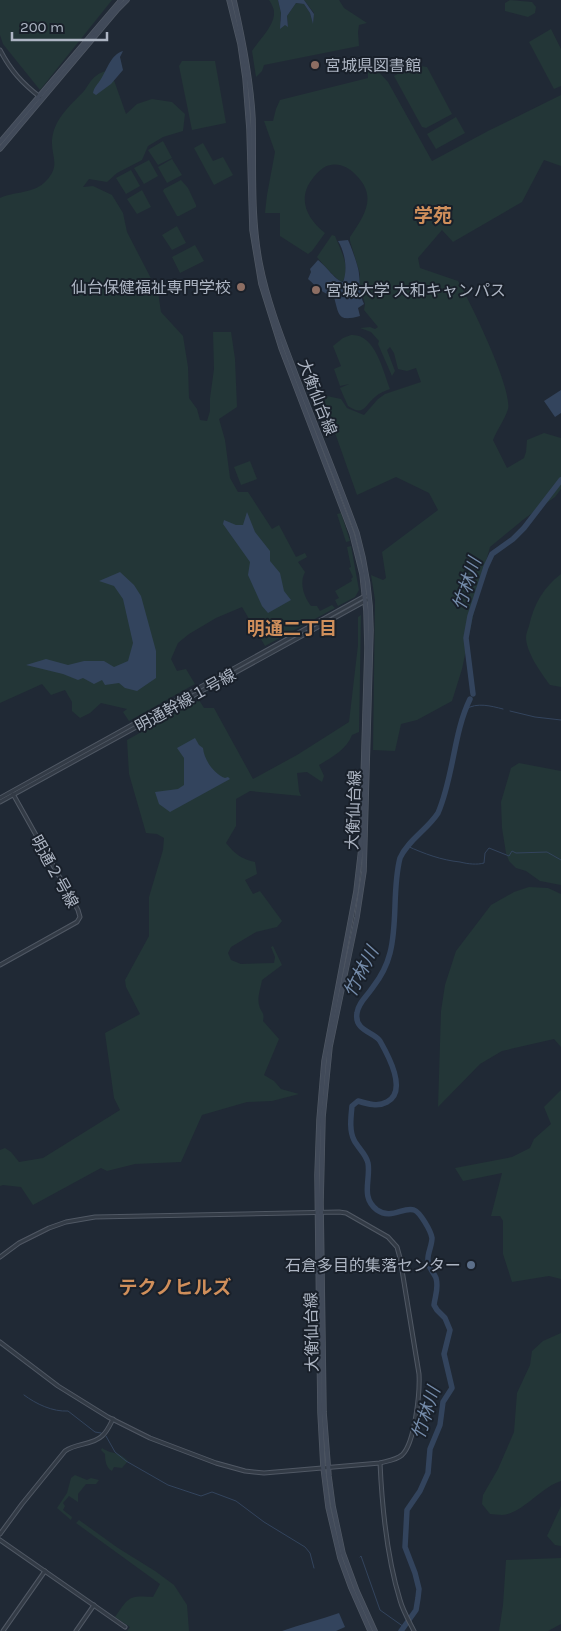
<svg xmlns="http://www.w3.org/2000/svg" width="561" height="1631" viewBox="0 0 561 1631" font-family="Karla,'Noto Sans JP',sans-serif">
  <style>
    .green { fill: #233637 }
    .water { fill: #33445d }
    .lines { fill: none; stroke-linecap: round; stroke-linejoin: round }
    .stream { stroke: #33445d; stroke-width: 1 }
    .river { stroke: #33445d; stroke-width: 5.5 }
    .tertiary-casing { stroke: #505864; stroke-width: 5 }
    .secondary-casing { stroke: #505864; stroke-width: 5.5 }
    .tertiary { stroke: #333b46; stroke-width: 3 }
    .secondary { stroke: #414a59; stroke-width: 4 }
    .education-dot { fill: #8d6e63; stroke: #19202a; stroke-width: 2 }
    .service-dot { fill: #5c6f8a; stroke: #19202a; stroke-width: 2 }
    .labels { text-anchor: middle; stroke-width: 4; stroke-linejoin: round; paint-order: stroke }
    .poi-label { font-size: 16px; fill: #adb5c3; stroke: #19202a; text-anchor: start }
    .street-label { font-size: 16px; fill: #adb5c3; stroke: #19202a }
    .water-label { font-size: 18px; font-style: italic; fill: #758cab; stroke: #19202a }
    .neighbourhood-label { font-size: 18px; font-weight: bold; fill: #d08f5b; stroke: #19202a }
    .quarter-label { font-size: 19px; font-weight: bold; fill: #d08f5b; stroke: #19202a }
  </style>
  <rect width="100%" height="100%" fill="#202935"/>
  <g class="green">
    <polygon points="0,0 112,0 40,90 3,44 0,35"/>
    <path d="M269,0H278L281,13L280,21L288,26L287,16L296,3L304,4L310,13L313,23L314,13L304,0H339L344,8L367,23L359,25L358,32L359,46L264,65L262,71L256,77L252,51C259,40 275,25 274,12C274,8 271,3 269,0Z"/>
    <polygon points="510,0 532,2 536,7 535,13 528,17 505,11 505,3"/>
    <polygon points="551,29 561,49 561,86 554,89 529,42"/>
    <polygon points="182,61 215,61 226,123 192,130 179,66"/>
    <polygon points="414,65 427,67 452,114 426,128 422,127 394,76"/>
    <path d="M375,68L388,82L432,161L488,131L561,95V166L544,160L522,202L453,242L442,230L418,258L420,268L458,281C470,301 513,390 508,409C505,419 497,430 493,440L507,468L524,458L526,452L527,440L544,433L561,438V489L555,497L524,519L490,547L480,583L462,669L452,701L417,720L401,724L395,751L373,750L375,600L371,575L383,580L386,578L382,552L438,510L429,493L396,477L357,495L334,430L311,395L327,396L341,399L347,408L364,415L378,399L385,394L421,382L416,368L407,371L398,369L394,353L390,347L387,350L395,371L392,376L378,344L379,341L371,332L360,328L370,327L375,329L378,327L364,310L365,304L359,281L360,274L350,241V237C365,215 378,196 355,174C349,168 340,163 331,165C323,166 318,172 313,178C297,198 306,218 325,233L312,251L308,254L280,236V213H265L267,195L275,152L264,121H273L276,109L280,100L368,78V70Z"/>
    <path d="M106,71L111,72L126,114L137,104L152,99L172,102L185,114L183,131L163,137L148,146L142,160L117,173L107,182L89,179L83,187L93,186L112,195L123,213L127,232L158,292L161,312L183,336L188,367L189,398L197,409L200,420L207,421L210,411V398L214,369L213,332H231L235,359L237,407L219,419L225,440L230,478L238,492H248L272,529L279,525L296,557L305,553L307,557L298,562L305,572C299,583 304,597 311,606H317L320,611L332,605L335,608L265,646L242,607L216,618L189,634L178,643L171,659L177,671L186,669L195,684L129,721L123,712L127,709L101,703L90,713L80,718L72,711V702L65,690L51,695L42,684L0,703V198C15,191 34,194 46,181C63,163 48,154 53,134C57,116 72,104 84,91C88,86 91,79 96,76C99,73 103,72 106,71Z"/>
    <polygon points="456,117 465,133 436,149 427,134"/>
    <polygon points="163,141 172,158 158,165 148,150"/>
    <polygon points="203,143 213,161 223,157 233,175 214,185 194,148"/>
    <polygon points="172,159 182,175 167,183 158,167"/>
    <polygon points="149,160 158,176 144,184 134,168"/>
    <polygon points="131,170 140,186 126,194 116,178"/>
    <polygon points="181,180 188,188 196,205 196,207 179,216 177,216 163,191 164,189"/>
    <polygon points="142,190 151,207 137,214 127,199"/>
    <polygon points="177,226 186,243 172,250 162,235"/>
    <path d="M332,235L335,236C340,249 352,269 342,282C338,281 318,259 317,257Z"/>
    <polygon points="195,245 204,261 180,273 172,257"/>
    <path d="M351,335C375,333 383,371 390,389C385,391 379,393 375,397C364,406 364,417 348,406L340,388L349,384L340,386L334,369L341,366L333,346L343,338Z"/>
    <polygon points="250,461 257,479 241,485 234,467"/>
    <polygon points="341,513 350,541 346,542 337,514"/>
    <polygon points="351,546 359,590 355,597 338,606 335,600 339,598 335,591 352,581 351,579 353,577 349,568 351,567 347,547"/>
    <path d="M561,574V687L550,685C541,673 526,652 526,637C526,634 528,629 529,626C534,604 543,588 561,574Z"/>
    <path d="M361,615L359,732L352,735C347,749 331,758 319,765L324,776L322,782L307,772L297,773L299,791L301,796L250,791L236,799V826L226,843C235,854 241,859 255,862L257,874L245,880L253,894L260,891L282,921L277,927L256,932L231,947L228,953L231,960L241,964L274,963L275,957L271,947L273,946L282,965L262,980C261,987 257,997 259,1005C261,1013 265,1012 263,1021L279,1039L264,1075L274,1081L281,1089L299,1094L272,1101L247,1102L202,1115L181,1162L135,1164L107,1171L101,1168L33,1205L21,1187L3,1185L0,1186V1150L5,1148L11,1152L19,1162L43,1158L120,1110L114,1098L105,1033L140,1014L126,987L125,980L149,936V897L163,850L164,838L157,834L146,833L129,774L127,740L199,700L204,708H214L253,779L297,755L349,722L358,645V617Z"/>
    <polygon points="519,763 561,771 561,885 540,881 526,871 516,868 509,861 506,853 502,828 501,802 511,768"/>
    <polygon points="529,887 548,888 561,894 561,1047 554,1039 502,1051 480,1064 438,1107 441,1011 445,985 456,951 491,905 514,892"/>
    <polygon points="561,1090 561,1279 549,1276 512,1282 503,1254 503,1221 500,1216 491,1216 502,1173 463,1181 455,1168 512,1157 530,1148 534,1139 551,1124 544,1107"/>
    <path d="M561,1333V1481C541,1487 522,1514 502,1515C498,1515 494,1514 490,1514L482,1504L483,1495L498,1469L514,1432L517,1393L530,1365L532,1351L543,1341Z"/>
    <path d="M102,1448C112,1455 117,1450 128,1461L122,1468L114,1467L112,1471C106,1468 105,1460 105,1454L101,1450Z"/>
    <polygon points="75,1475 87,1480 91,1478 99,1480 96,1484 86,1484 78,1494 78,1502 69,1496 63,1503 65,1506 63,1510 72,1517 71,1520 57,1508 67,1493 71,1478"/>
    <polygon points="561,1506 561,1546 555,1545 547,1536"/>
    <path d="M79,1520L118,1548L155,1571L174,1585L187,1605L189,1631H127L130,1627L115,1617C129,1597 128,1595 153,1597L160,1584L76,1523Z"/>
    <polygon points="561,1558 561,1624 548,1631 499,1631 503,1605 506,1560"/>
  </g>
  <g class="water">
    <polygon points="278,0 304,0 314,14 313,24 310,13 304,4 296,3 287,16 288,27 285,25 280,29 281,13"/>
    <path d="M123,51L120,57L123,70L111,84L96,95L93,93C94,87 98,84 101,79C107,70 111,54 123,51Z"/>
    <path d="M348,240C351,246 359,268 359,274C360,283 359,294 364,304L358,308L360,316C338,322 339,316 334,297L336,295C324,296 317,287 308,279L311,272L310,269L318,260C326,266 336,281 343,282C348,270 345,252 338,241Z"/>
    <polygon points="561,390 561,413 555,417 544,401"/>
    <polygon points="247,512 255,532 270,551 270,561 280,573 284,591 291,600 268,613 262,606 248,575 250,562 223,524 224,520 236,525 243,525"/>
    <polygon points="120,572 134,585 141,596 156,651 156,678 137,691 125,688 119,683 105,685 102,680 94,684 83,678 78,680 63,674 26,665 46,659 68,665 84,661 104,661 114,667 128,661 133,643 123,599 114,586 99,581"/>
    <path d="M195,738L199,745L203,748C204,760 214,774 225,778L228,777L230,779L170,812L159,804L155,792L178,789L184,785V758L177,748Z"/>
    <path d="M339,1613L345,1627L336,1631H282C301,1624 320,1620 339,1613Z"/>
  </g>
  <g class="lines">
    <g class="stream">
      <path d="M466,709C477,702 491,706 503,709"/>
      <polyline points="510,711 535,717 561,720"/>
      <path d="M407,846C425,854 441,860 460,862C468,864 477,865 484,863L485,853L489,848L509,856L512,851L516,853L547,852L561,860"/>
      <path d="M24,1395C36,1404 53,1412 68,1411L95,1432L101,1433"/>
      <polyline points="106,1436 115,1452 126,1461 168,1485 201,1496 212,1492 236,1501 264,1522 305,1547 310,1553 314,1568"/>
      <polyline points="360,1557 361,1556 380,1610 404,1627"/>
    </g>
    <g class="river">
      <polyline points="473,694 466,638 470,616 486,567 492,554 513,539 524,528 561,480"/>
      <path d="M401,1631L416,1610L418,1598L419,1589L415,1573L405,1547L407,1510L420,1491L428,1473L430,1449L440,1425L443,1402L452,1388L444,1354L450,1330L445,1318L437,1310L434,1305C435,1296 439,1288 436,1278C434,1273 428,1267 428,1261C427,1254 432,1246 432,1238C431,1231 420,1212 414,1210C404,1206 391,1220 377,1210C360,1197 371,1180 368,1163C366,1154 358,1148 354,1140C349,1130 351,1117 352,1106L358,1101C368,1104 378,1107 387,1102C408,1091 388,1055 380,1041C374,1032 354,1031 357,1013C358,1003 368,995 373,987C380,978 387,965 390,953C398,922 392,889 400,858C408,840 428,829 438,813C454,776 453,734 470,699"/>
    </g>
    <g class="tertiary-casing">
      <g id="tertiary">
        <path d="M0,50C11,71 22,83 40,97"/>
        <polyline points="0,798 365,596"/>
        <polyline points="0,802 367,600"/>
        <polyline points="0,965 77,922 80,917 78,910 13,794"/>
        <path d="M0,1257L19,1243L49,1228L66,1222L95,1217L339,1212L346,1213L388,1237L397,1247L400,1258L419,1374C420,1392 415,1443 402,1455C396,1460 387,1461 380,1463L264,1473L245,1471L216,1463L150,1438L108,1417L58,1386L0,1342"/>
        <path d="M380,1463C382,1506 387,1558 400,1600C403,1611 409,1621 414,1631"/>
        <path d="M0,1534L22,1504L65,1451C76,1443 93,1445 102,1436C107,1432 110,1425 113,1419"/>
        <polyline points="0,1540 125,1627"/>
        <polyline points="3,1631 45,1571"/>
        <polyline points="76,1631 94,1605"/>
      </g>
    </g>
    <g class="secondary-casing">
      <g id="secondary">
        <polyline points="229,0 240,44 245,78 249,129 252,230 261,284 281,348 352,534 362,574 366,611 367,648 361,848 356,891 324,1061 319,1120 317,1175 320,1412 323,1467 328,1507 340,1558 351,1588 370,1631"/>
        <path d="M234,0C243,39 251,79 253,119C254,167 251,216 260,263C267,299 280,333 293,367C314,423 337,478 357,533C366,565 371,597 371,630L364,871L357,917L330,1047L323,1117L321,1203L324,1412L329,1476L333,1506L343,1553L357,1591L375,1631"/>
        <polyline points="0,142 121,0"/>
        <polyline points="0,149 118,9 127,0"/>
      </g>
    </g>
    <use href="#tertiary" class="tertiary"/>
    <use href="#secondary" class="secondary"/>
  </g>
  <g class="education-dot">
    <circle cx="315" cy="65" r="5"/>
    <circle cx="241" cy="287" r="5"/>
    <circle cx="316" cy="290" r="5"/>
  </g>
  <circle class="service-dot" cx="471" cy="1265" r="5"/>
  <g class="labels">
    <g class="poi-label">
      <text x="325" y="71">宮城県図書館</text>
      <text x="231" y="293" text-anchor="end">仙台保健福祉専門学校</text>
      <text x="326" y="296">宮城大学 大和キャンパス</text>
      <text x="461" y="1271" text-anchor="end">石倉多目的集落センター</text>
    </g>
    <g class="street-label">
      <text transform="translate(318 397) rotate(69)" y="6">大衡仙台線</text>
      <text transform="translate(185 700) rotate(-29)" y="6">明通幹線１号線</text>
      <text transform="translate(353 810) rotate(-88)" y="6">大衡仙台線</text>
      <text transform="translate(55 871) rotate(61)" y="6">明通２号線</text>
      <text transform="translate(311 1332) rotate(-91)" y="6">大衡仙台線</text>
    </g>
    <g class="water-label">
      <text transform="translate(467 584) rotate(-72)" y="6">竹林川</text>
      <text transform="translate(361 972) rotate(-63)" y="6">竹林川</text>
      <text transform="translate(426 1413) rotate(-72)" y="6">竹林川</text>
    </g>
    <g class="neighbourhood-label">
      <text x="292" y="635">明通二丁目</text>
    </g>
    <g class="quarter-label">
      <text x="433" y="222">学苑</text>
      <text x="175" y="1294">テクノヒルズ</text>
    </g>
  </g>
  <path d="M12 32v8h95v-8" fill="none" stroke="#adb5c3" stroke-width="2.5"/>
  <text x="20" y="32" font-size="15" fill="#adb5c3" stroke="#19202a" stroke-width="4" paint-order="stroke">200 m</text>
</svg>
